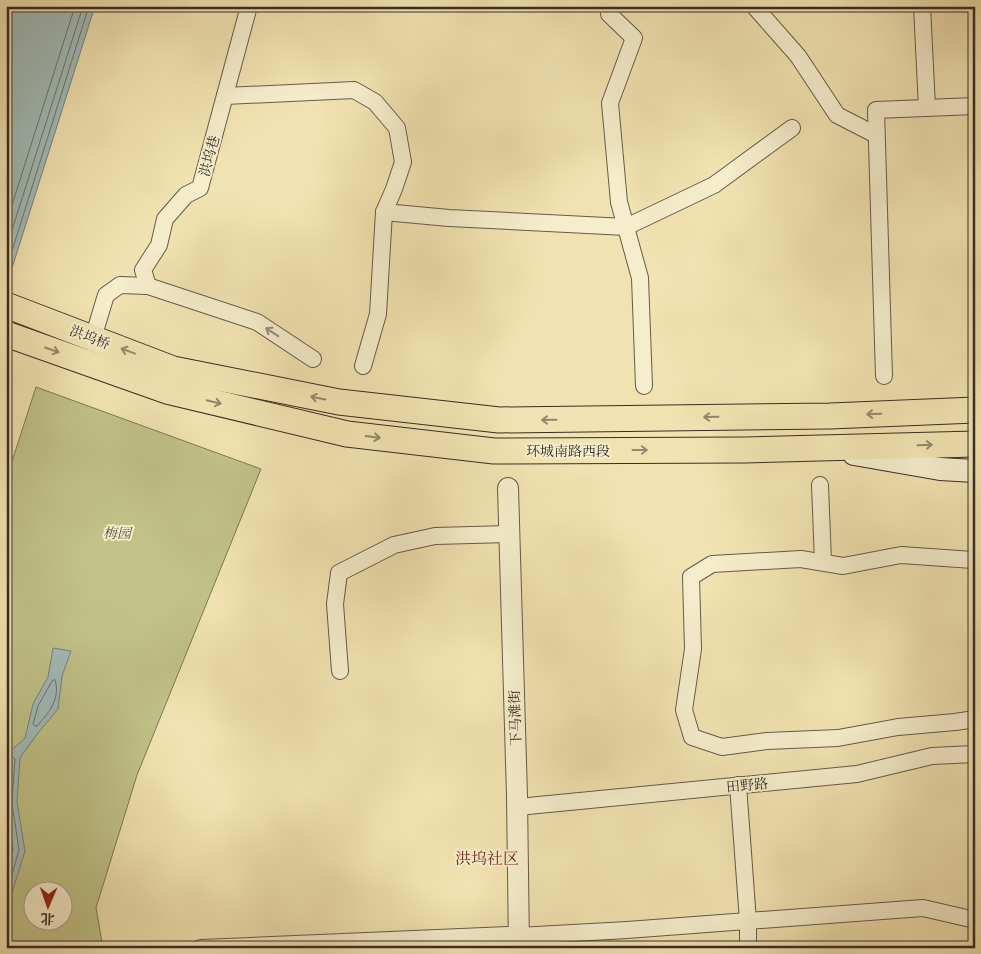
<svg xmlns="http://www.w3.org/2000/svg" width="981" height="954" viewBox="0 0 981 954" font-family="'IM FELL French Canon','Noto Serif SC',serif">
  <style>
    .green { fill: #c0c288; stroke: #7c7758; fill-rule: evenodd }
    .water { fill: #a1bbb8; stroke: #77827e }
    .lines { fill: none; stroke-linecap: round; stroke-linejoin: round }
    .shore { stroke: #6c7470; stroke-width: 1 }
    .minor-casing { stroke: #665a4a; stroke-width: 18 }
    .tertiary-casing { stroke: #665a4a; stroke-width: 22 }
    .secondary-casing { stroke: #382c27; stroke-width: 24 }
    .primary-casing { stroke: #382c27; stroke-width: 27 }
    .minor { stroke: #f6edcc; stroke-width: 16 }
    .tertiary { stroke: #f6edcc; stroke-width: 20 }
    .secondary { stroke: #f6edcc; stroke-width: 22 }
    .primary { stroke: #f1e3b1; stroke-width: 25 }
    .oneway { stroke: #978c7a }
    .oneway2 { stroke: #94886c }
    .labels { text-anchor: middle; stroke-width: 4; stroke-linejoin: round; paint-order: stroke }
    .street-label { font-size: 14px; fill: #382c27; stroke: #f6edcc }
    .park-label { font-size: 14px; font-style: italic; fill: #5a523f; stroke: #f6edcc }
    .quarter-label { font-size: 16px; fill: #7a1f14; stroke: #f6edcc }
  </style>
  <rect width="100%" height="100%" fill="#f1e3b1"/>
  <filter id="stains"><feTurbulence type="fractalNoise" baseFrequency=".004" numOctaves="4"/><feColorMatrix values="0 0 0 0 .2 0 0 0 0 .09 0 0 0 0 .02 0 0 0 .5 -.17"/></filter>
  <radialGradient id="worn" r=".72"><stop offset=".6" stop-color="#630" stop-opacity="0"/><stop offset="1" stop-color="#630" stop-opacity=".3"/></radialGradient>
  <path class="green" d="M36,387L261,469L137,775L96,908L103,948H6V480ZM32,892H62V922H32Z"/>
  <g class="water">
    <polygon points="6,6 95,6 6,287"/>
    <polygon points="53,648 71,651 62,676 58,709 38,733 20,758 17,802 25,851 6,912 6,755 25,738 33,704 48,677"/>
  </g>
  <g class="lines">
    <g class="shore">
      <polyline points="6,224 75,6"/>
      <polyline points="6,249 83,6"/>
      <polyline points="6,270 89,6"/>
      <path d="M55,680C61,698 49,713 37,726H35L33,724L38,706L52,681Z"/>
      <polyline points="6,758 13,757 15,759 12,803 19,850 6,895"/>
      <polyline points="6,806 13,849 6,874"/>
    </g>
    <g class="minor-casing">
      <g id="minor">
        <polyline points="609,6 609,14 634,38 610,103 619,202 640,278 644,386"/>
        <polyline points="754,6 798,56 837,115 876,135"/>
        <polyline points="922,6 927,108"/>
        <polyline points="225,96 354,90 375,102 397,128 403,162 394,189 384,212 378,314 363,366"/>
        <polyline points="384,212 449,218 626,227 714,185 792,128"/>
        <polyline points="148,286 143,270 159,245 165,219 186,195 200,188 249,6"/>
        <polyline points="93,338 106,295 120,285 148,286 257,322 313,359"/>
        <polyline points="884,376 876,110 975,106"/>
        <polyline points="820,485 823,562"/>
        <polyline points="975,563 973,560 901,555 843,566 801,559 712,564 691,577 693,649 684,710 692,737 722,747 767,741 838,738 898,727 955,722 975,719"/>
        <polyline points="340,671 335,604 339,573 394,545 435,536 509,534"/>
        <polyline points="738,785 748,921 748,948"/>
        <polyline points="518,807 857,774 932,756 975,754"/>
        <polyline points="201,948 508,935 518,936 627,930 923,908 975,920"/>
      </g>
    </g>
    <g class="tertiary-casing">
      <polyline id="tertiary" points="508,488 517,796 519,948"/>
    </g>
    <g class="secondary-casing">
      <polyline id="secondary" points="854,454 940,469 975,471"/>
    </g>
    <g class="primary-casing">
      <g id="primary">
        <polyline points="6,305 173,369 339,402 499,420 830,416 975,410"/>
        <polyline points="6,334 167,391 347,434 494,451 745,450 975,444"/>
      </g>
    </g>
    <use href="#minor" class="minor"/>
    <use href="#tertiary" class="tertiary"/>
    <use href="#secondary" class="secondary"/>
    <use href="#primary" class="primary"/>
  </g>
  <defs><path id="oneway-shaft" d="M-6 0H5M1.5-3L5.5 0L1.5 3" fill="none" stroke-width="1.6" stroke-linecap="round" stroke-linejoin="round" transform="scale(1.25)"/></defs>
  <use class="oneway" href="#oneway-shaft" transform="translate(272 332) rotate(-147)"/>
  <g class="oneway2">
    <use href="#oneway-shaft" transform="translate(52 350) rotate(19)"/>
    <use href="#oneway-shaft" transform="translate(128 351) rotate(-159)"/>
    <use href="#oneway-shaft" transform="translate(318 398) rotate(-169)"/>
    <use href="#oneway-shaft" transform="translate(214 402) rotate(14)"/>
    <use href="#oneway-shaft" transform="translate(874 414) rotate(178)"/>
    <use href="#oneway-shaft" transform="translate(711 417) rotate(179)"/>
    <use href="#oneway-shaft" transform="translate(549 420) rotate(179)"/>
    <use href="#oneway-shaft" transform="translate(373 437) rotate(7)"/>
    <use href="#oneway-shaft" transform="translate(925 445) rotate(-2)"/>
    <use href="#oneway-shaft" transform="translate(640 450)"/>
  </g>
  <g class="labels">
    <g class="street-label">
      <text transform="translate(209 156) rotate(-75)" y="5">洪坞巷</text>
      <text transform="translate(90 337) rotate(21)" y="5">洪坞桥</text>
      <text x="568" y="456">环城南路西段</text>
      <text transform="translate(515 718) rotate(-92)" y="5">下马滩街</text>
      <text transform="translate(747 785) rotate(-5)" y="5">田野路</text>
    </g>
    <g class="park-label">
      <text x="117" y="538">梅园</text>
    </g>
    <g class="quarter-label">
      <text x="487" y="864">洪坞社区</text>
    </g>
  </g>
  <rect width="981" height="954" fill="none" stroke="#f1e3b1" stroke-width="25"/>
  <rect x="8" y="8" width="966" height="939" fill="none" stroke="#382c27" stroke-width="2.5"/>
  <rect x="12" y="12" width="956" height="929" fill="none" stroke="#382c27"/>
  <g transform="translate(48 906) rotate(182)"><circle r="24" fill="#f6edcc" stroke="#aaa08a"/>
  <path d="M0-4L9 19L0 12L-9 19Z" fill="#8f2418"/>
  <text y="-8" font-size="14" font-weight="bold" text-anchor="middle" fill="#382c27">北</text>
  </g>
  <rect width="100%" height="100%" filter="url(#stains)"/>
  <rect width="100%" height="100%" fill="url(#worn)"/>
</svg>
